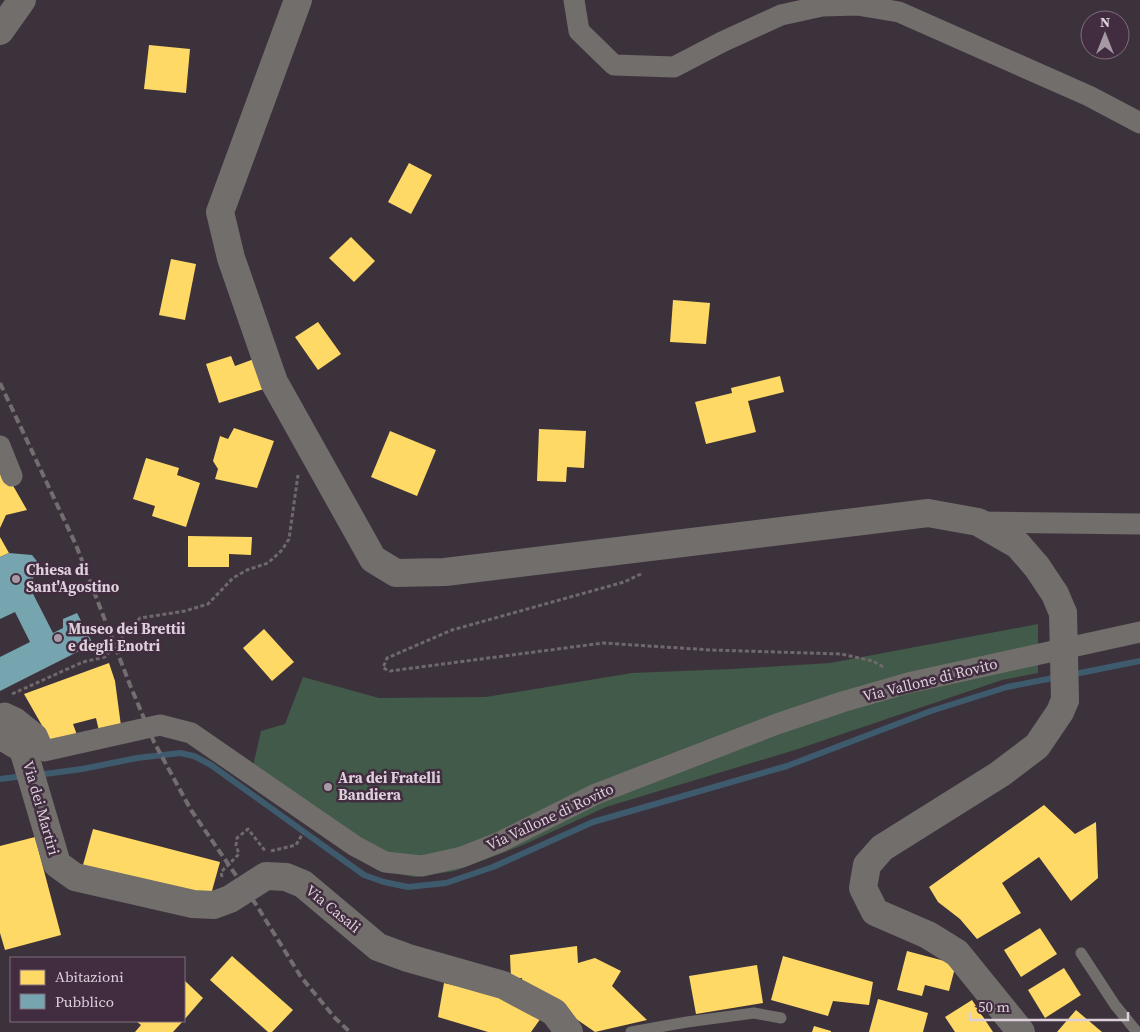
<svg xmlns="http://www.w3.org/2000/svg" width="1140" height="1032" viewBox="0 0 1140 1032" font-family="'Source Serif 4',serif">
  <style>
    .green { fill: #415a49 }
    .homes { fill: #ffd966 }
    .public { fill: #76a5af }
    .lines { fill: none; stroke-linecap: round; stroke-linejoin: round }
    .stream { stroke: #3e5b6e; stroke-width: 6 }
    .path { stroke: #6f686c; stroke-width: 3; stroke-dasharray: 4 2.5; stroke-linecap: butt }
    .service { stroke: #726e6c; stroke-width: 11 }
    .minor { stroke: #726e6c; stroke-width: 21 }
    .tertiary { stroke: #726e6c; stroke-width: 28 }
    .rail { stroke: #736d6f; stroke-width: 4; stroke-dasharray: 8 4; stroke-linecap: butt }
    .tertiary-bridge { stroke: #726e6c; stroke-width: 28 }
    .poi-dot { fill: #a599a3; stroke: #412d3f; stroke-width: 2 }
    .labels { text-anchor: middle; stroke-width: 5; stroke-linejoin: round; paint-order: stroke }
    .poi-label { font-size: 15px; font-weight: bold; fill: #ddd0db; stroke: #412d3f; text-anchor: start }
    .street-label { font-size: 15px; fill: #ddd0db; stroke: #412d3f }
  </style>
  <rect width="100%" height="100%" fill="#3c323c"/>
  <polygon class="green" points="1038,624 1038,673 1002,680 798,749 606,807 523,845 455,871 415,877 377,870 249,783 261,731 285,724 303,677 379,698 486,697 632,673 732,669 830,663"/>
  <g class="homes">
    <polygon points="149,45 190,49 186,93 144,89"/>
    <polygon points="409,163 432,175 411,214 388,202"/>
    <polygon points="351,237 375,261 354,282 329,258"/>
    <polygon points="171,259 196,264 185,320 159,315"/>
    <polygon points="673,300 710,303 706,344 670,342"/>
    <polygon points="318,322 341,354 318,370 295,337"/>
    <polygon points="231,356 235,366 254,359 264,389 219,403 206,364"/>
    <polygon points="780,376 784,392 748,401 756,432 706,444 695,402 732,393 731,388"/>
    <polygon points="234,428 274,441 257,488 215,479 218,469 213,461 220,436 228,439"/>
    <polygon points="539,429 586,431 584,468 567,467 566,482 537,481"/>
    <polygon points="390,431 436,450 417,496 371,477"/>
    <polygon points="146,458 179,468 177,475 200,483 186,527 152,516 155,506 133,499"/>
    <polygon points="0,463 27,510 6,515 0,528"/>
    <polygon points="188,536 252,537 251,555 229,554 229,567 188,567"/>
    <polygon points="0,537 9,553 0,557"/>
    <polygon points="264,629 294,662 272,681 243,648"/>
    <polygon points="109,663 115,681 121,726 99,731 96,718 73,724 77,735 52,743 24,694"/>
    <polygon points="1044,805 1075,834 1096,822 1098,878 1071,901 1039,857 1002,883 1021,913 977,939 960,919 938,902 929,887"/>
    <polygon points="93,829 220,862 210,898 83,865"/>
    <polygon points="35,837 61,935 5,950 0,933 0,846"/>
    <polygon points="1040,928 1057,954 1021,977 1004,950"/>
    <polygon points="577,946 578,963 595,958 621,971 612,986 647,1020 595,1032 543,996 522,988 522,978 511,979 510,955"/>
    <polygon points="907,951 956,964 949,991 925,985 922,996 897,990"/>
    <polygon points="232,956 293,1010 272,1032 268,1032 210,980"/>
    <polygon points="783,956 873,982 869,1005 833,1001 828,1016 771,1000"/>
    <polygon points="757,965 763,1003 696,1014 689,976"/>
    <polygon points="1064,968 1081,995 1045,1018 1028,990"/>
    <polygon points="184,980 203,998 184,1020"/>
    <polygon points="444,983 516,999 541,1018 531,1032 488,1032 438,1017"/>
    <polygon points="878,999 928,1013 923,1032 869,1032"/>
    <polygon points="972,1000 993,1032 955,1032 945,1017"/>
    <polygon points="1076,1010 1102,1032 1057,1032"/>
    <polygon points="136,1021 183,1021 173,1032 135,1032 141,1025"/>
    <polygon points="814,1026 831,1031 831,1032 812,1032"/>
  </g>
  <polygon class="public" points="9,553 32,555 40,565 29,586 53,633 63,628 63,619 77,613 93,644 0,691 0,657 30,642 15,612 0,619 0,557"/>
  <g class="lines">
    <g class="stream">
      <polyline points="1070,675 1140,661"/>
      <polyline points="37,775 82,769 137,758 180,753 194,756 211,765 364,875 384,882 408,887 446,883 493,867 593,822 787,766 931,711 1007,687 1058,677"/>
      <polyline points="0,779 24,776"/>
    </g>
    <g class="path">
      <polyline points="641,574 624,582 452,630 387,658 383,668 390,671 603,643 711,650 841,654 873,661 885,668"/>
      <polyline points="12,694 83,662 105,657 140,618 185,611 208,604 233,578 247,570 268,563 282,550 289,539 298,475"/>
      <polyline points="271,851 296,845 303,833"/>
      <polyline points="222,877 221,872 239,854 236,845 237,838 248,829 266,852"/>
    </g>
    <g class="service">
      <polyline points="1081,953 1115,1005 1137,1032"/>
      <polyline points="631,1032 687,1022 754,1013 781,1018"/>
    </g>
    <g class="minor">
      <polyline points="574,0 579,31 614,65 674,67 722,42 781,15 822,6 857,5 899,12 1089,96 1140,123"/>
      <polyline points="0,446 12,476"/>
      <polyline points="978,522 1140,524"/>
      <polyline points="0,714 5,713 16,718 37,735 44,751 160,725 191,733 355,846 385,862 422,866 462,857 500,842 596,794 777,724 842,702 908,683 1140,632"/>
    </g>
    <g class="tertiary">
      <polyline points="298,0 220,212 231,258 274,382 373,559 396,573 445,572 928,513 978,522 1018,545 1037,567 1055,594 1063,613"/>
      <polyline points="0,31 22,0"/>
      <polyline points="0,735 23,749 57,864 75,877 193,904 214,905 230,899 266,876 286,877 303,884 378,947 408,958 503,985 554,1012 569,1032"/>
      <polyline points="1021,1032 957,953 928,935 875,912 863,888 867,865 882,848 1000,774 1037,746 1060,712 1065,700"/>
    </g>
    <polyline class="rail" points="0,383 76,545 130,685 154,742 191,810 257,906 301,977 335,1018 350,1032"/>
    <polyline class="tertiary-bridge" points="1063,613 1065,700"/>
  </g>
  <g class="poi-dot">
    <circle cx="16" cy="579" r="5"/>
    <circle cx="58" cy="638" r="5"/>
    <circle cx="328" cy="787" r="5"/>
  </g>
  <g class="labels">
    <g class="poi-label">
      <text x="26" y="575">Chiesa di<tspan x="26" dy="17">Sant'Agostino</tspan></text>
      <text x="68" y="634">Museo dei Brettii<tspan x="68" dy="17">e degli Enotri</tspan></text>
      <text x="338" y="783">Ara dei Fratelli<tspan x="338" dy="17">Bandiera</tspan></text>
    </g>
    <g class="street-label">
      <text transform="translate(930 680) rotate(-14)" y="5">Via Vallone di Rovito</text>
      <text transform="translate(41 808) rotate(74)" y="5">Via dei Martiri</text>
      <text transform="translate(550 817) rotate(-25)" y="5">Via Vallone di Rovito</text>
      <text transform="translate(333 909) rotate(39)" y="5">Via Casali</text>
    </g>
  </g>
  <rect x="10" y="957" width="175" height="65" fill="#412d3f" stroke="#7f6e7d"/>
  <rect x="20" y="970" width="25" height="15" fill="#ffd966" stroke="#7f6e7d"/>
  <text x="55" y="982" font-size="15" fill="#ddd0db">Abitazioni</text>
  <rect x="20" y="994" width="25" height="15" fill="#76a5af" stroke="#7f6e7d"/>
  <text x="55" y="1007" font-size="15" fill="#ddd0db">Pubblico</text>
  <g transform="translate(1105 35)"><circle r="24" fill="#412d3f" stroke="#7f6e7d"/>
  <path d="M0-4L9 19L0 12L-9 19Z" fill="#a599a3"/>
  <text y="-8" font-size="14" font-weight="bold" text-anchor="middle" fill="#ddd0db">N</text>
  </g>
  <path d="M970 1012v8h158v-8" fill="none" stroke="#ddd0db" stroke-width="2.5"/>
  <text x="978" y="1012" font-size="15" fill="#ddd0db" stroke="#412d3f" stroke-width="4" paint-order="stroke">50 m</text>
</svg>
